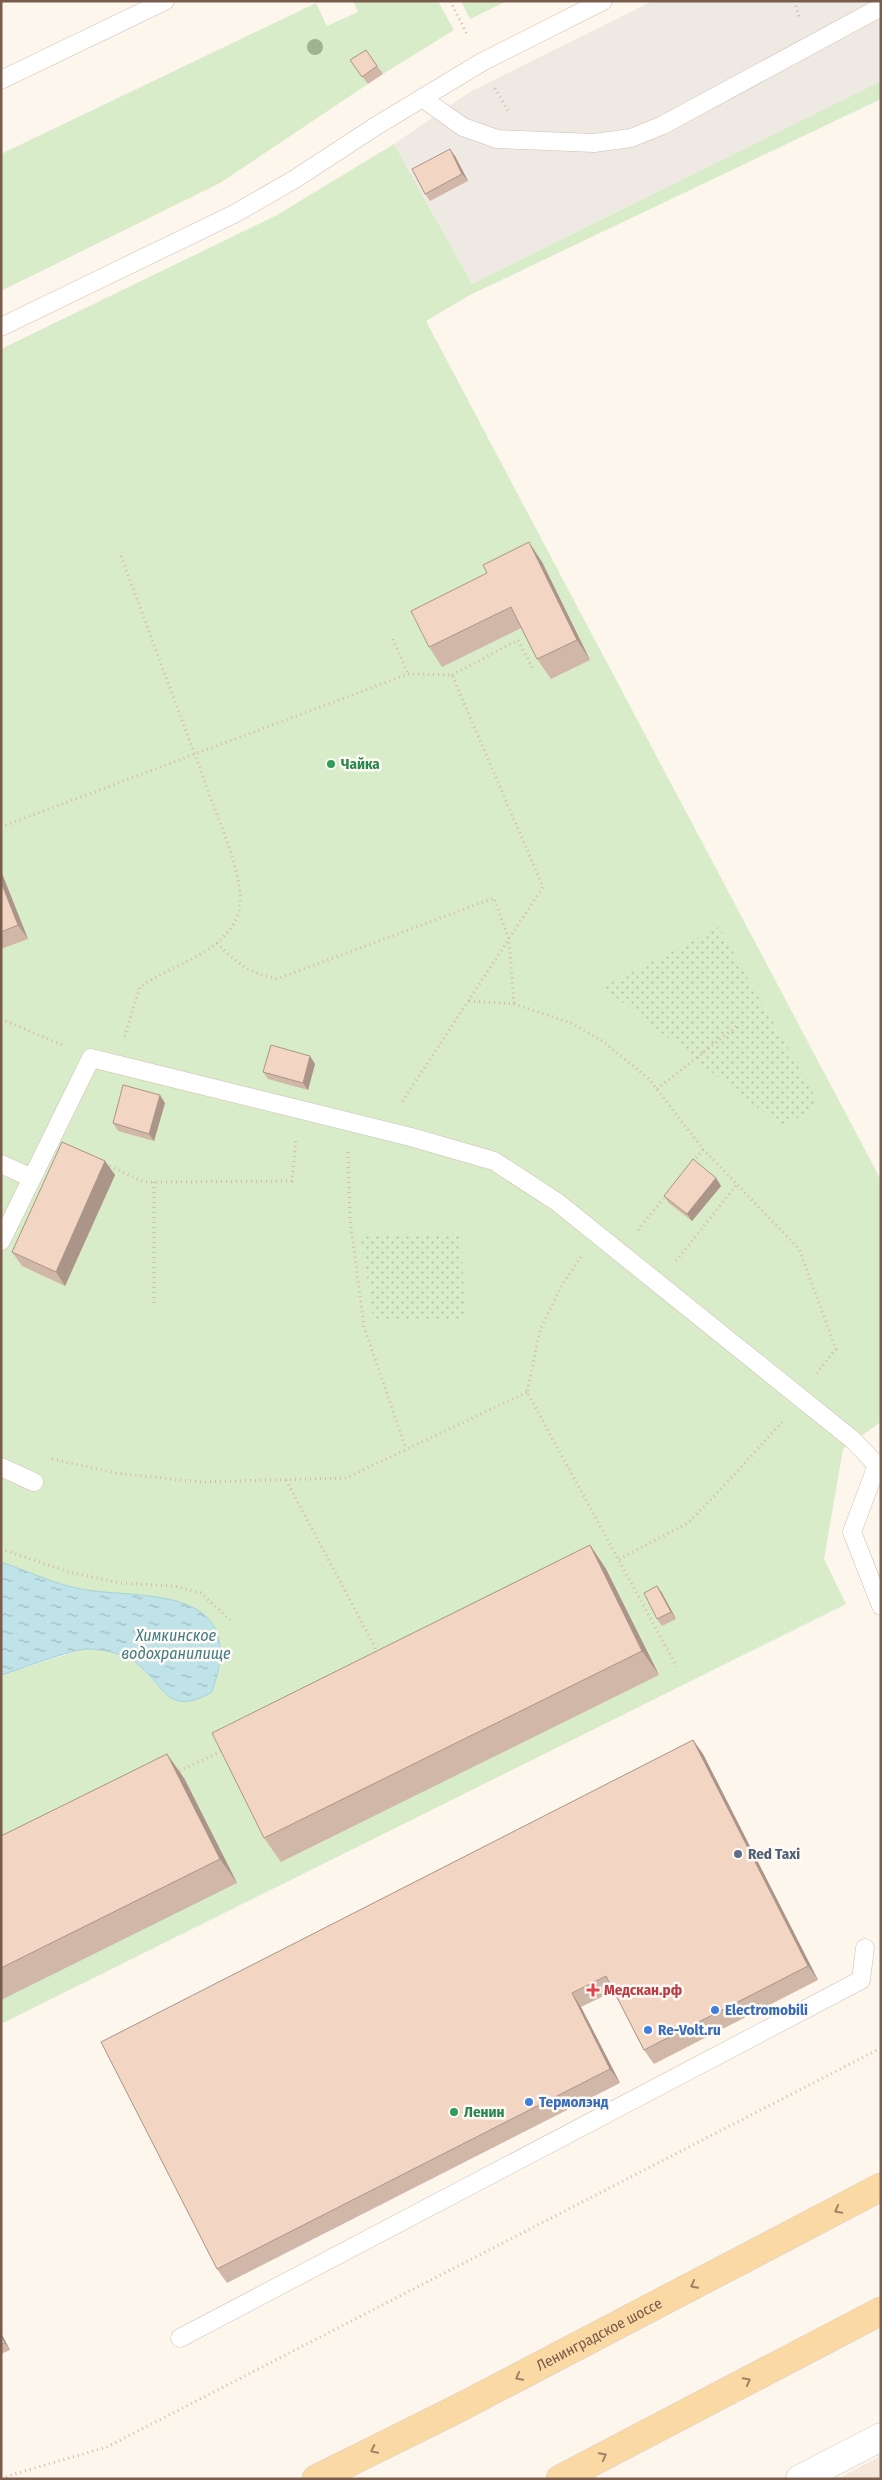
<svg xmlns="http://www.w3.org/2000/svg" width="882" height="2480" viewBox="0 0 882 2480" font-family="'Fira Sans Condensed',sans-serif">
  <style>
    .residential { fill: #f5e8da }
    .industrial { fill: #efe9e4 }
    .green { fill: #d8ecc9 }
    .park { fill: url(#park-dots) }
    .water { fill: url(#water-ripples); stroke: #a5d3da }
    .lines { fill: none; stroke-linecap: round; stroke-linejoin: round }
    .lane-casing { stroke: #d1beb0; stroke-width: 19 }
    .street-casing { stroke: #d1beb0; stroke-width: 29 }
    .primary-casing { stroke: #dad1cd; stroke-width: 29 }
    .path { stroke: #d9b8a5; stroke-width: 3; stroke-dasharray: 1 4; stroke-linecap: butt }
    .lane { stroke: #fff; stroke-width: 18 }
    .street { stroke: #fff; stroke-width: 28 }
    .primary { stroke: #fbd9a5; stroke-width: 28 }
    .tree { fill: #a0b28e }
    .wall { fill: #d1b7a8 }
    .shaded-wall { fill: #aa9588 }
    .building { fill: #f3d5c3; stroke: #aa9588 }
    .oneway { stroke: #a18267 }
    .leisure-dot { fill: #2e9e5b; stroke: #fffaf3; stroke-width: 2 }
    .service-dot { fill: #5c6f8a; stroke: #fffaf3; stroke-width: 2 }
    .health-dot { fill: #e0444e; stroke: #fffaf3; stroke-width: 2 }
    .shop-dot { fill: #3f7fe0; stroke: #fffaf3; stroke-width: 2 }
    .labels { text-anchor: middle; stroke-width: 5; stroke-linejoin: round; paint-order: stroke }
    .leisure-label { font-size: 15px; font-weight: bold; fill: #27864d; stroke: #fffaf3; text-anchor: start }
    .service-label { font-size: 15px; font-weight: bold; fill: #4e5e75; stroke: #fffaf3; text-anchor: start }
    .health-label { font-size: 15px; font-weight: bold; fill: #be3a42; stroke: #fffaf3; text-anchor: start }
    .shop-label { font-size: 15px; font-weight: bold; fill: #366cbe; stroke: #fffaf3; text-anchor: start }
    .street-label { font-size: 15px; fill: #7a5c4d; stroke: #fffaf3 }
    .water-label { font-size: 16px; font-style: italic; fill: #437c86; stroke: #fffaf3 }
  </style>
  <defs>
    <pattern id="park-dots" width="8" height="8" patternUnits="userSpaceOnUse" patternTransform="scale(1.25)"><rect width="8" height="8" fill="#d8ecc9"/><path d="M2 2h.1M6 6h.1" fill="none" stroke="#b4c2a5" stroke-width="1.8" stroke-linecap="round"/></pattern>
    <pattern id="water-ripples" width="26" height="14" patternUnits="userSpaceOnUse" patternTransform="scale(1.25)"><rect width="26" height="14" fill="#bfe3e8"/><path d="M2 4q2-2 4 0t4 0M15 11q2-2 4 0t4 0" fill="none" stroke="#a0bbbe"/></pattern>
  </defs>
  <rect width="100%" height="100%" fill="#fdf6ec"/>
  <polygon class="residential" points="881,2456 881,2479 837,2479"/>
  <polygon class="industrial" points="653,1 881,1 881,81 472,284 394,144 470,92"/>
  <g class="green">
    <polygon points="353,1 438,1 454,30 383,74 356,67 368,84 220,183 1,291 1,154 316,3 327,26 358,12"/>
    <polygon points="461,1 507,1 470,19"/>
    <path d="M881,81V99L470,295L426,321L881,1180V1422L843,1449L824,1559L846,1604L1,2024V1675L87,1648L119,1654L139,1665L166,1695L212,1692C217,1675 223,1657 219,1639C207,1589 120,1597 81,1589C54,1584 27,1571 1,1562V349L277,215L394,144L472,284Z"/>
  </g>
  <g class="park">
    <polygon points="719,927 819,1103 783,1128 603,987"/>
    <polygon points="461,1233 465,1320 374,1322 361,1236"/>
  </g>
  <path class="water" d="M1,1562C27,1571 54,1584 81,1589C132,1599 232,1584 219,1666C218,1675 214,1683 212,1692C170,1716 166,1690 140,1666C127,1654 106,1650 90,1649C77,1647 18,1670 1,1675Z"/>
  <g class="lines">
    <g class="lane-casing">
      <g id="lane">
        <polyline points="1,80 165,1"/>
        <polyline points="422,98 463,127 497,139 594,143 631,138 663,125 881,7"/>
        <polyline points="1,327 234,214 295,179 376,126 482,62 603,1"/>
        <polyline points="1,1164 32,1178 91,1058 411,1137 494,1161 557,1202 853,1440 877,1465 852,1532 881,1606"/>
        <polyline points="1,1241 32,1178"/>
        <polyline points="1,1467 34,1482"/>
        <polyline points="180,2338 861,1980 865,1948"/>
      </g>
    </g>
    <g class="street-casing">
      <polyline id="street" points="800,2479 881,2437"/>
    </g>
    <g class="primary-casing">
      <g id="primary">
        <path id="s1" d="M316,2479L457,2409L881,2187"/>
        <polyline points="560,2479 881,2311"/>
      </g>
    </g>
    <g class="path">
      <polyline points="450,1 468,36"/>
      <polyline points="794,1 800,20"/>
      <polyline points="495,88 508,111"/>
      <path d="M121,556L232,855C236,871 241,887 240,904C237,949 170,965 140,987L124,1038"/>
      <polyline points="393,639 408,674"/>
      <polyline points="452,675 518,640 534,671"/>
      <polyline points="1,827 408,674 452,675 543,887 400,1105"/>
      <path d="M217,943C236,963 249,973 277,979L494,898L509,940L514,1004"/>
      <polyline points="469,1001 514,1004 571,1023 604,1042 649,1079 703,1149 799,1249 836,1349 817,1373"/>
      <polyline points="1,1019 65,1046"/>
      <polyline points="657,1089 737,1026"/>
      <polyline points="348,1152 350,1219 364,1327 406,1449"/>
      <polyline points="693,1162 703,1149"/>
      <polyline points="105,1164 144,1182 292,1181 296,1138"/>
      <polyline points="154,1182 154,1307"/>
      <polyline points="638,1230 667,1194"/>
      <polyline points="581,1257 562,1285 540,1330 527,1392 677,1667"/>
      <polyline points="676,1261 738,1183"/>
      <polyline points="52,1459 116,1473 200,1482 346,1478 527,1392"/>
      <polyline points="286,1480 375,1647 376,1654"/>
      <polyline points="1,1549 69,1572 121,1583 174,1586 201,1593 230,1620"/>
      <polyline points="619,1559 688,1523 722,1488 783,1421"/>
      <polyline points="175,1773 224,1750"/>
      <polyline points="1,2478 107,2447 881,2048"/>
    </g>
    <use href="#lane" class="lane"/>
    <use href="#street" class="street"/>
    <use href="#primary" class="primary"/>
  </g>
  <circle class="tree" cx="315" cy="47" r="8"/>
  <g class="wall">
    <polygon points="366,50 383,74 368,84 350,60"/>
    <polygon points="455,156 468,181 430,201 425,194"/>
    <polygon points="542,562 590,660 551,679 537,659 521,628 442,667 429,647"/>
    <polygon points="1,871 28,939 1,949"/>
    <polygon points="315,1064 308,1090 268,1079 263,1072"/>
    <polygon points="165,1103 154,1141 118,1131 113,1123"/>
    <polygon points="105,1161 115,1175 65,1286 22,1266 12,1252"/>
    <polygon points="716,1178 721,1186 692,1221 669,1203 664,1196"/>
    <polygon points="590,1545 606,1569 659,1675 281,1862 264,1838"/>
    <polygon points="657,1586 662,1593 676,1619 662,1626 657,1619"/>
    <polygon points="693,1740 703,1754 818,1980 654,2064 644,2050 614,1991 581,2007 620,2083 227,2283 217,2269"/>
    <polygon points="184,1778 237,1883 1,2000 1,1836"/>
    <polygon points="1,2333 10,2350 1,2354"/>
  </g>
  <g class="shaded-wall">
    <polygon points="450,149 455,156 468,181 462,174"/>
    <polygon points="529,542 542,562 590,660 577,640"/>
    <polygon points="1,871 28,939 18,925 1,882"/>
    <polygon points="310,1056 315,1064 308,1090 303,1083"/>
    <polygon points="160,1095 165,1103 154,1141 149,1134"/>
    <polygon points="105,1161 115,1175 65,1286 56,1272"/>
    <polygon points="716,1178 721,1186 692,1221 687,1214"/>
    <polygon points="590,1545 606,1569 659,1675 642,1651"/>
    <polygon points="657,1586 662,1593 676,1619 671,1612"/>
    <polygon points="693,1740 703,1754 818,1980 808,1966"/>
    <polygon points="167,1754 184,1778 237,1883 220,1859"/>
    <polygon points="572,1993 581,2007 620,2083 610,2069"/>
    <polygon points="1,2333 10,2350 5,2343 1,2336"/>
  </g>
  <g class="building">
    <polygon points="366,50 377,66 362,77 350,60"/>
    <polygon points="450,149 462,174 425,194 412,169"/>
    <polygon points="529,542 577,640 537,659 511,607 429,647 411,611 487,573 483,565"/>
    <polygon points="1,882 18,925 1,932"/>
    <polygon points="271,1045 310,1056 303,1083 263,1072"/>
    <polygon points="123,1085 160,1095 149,1134 113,1123"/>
    <polygon points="62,1142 105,1161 56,1272 12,1252"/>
    <polygon points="693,1159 716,1178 687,1214 664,1196"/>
    <polygon points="590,1545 642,1651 264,1838 212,1733"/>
    <polygon points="657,1586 671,1612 657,1619 644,1593"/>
    <polygon points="693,1740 808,1966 644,2050 606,1976 572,1993 610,2069 217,2269 101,2042"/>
    <polygon points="167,1754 220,1859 1,1968 1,1836"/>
    <polygon points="1,2336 5,2343 1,2344"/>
  </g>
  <defs><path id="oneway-chevron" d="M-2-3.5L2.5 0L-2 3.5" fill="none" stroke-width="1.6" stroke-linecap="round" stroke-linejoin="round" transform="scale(1.25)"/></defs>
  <g class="oneway">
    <use href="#oneway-chevron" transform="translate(838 2210) rotate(152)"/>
    <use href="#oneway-chevron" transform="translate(694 2285) rotate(152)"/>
    <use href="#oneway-chevron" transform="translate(519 2377) rotate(152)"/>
    <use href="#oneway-chevron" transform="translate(747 2381) rotate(-28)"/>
    <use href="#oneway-chevron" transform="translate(374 2450) rotate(154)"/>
    <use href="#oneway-chevron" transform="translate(603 2456) rotate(-28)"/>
  </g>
  <g class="leisure-dot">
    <circle cx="331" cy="764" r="5"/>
    <circle cx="454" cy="2112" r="5"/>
  </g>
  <circle class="service-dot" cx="738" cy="1854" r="5"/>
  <path class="health-dot" d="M590.5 1982.5h5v5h5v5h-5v5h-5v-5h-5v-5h5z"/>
  <g class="shop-dot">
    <circle cx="715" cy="2010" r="5"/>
    <circle cx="648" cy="2030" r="5"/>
    <circle cx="529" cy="2102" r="5"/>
  </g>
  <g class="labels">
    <g class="leisure-label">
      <text x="341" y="769">Чайка</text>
      <text x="464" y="2117">Ленин</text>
    </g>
    <g class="service-label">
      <text x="748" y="1859">Red Taxi</text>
    </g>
    <g class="health-label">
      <text x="604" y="1995">Медскан.рф</text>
    </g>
    <g class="shop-label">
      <text x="725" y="2015">Electromobili</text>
      <text x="658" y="2035">Re-Volt.ru</text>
      <text x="539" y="2107">Термолэнд</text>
    </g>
    <g class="street-label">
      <text dy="5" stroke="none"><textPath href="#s1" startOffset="318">Ленинградское шоссе</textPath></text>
    </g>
    <g class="water-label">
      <text x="176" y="1641">Химкинское<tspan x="176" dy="18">водохранилище</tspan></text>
    </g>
  </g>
  <rect width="882" height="2480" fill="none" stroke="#7a5c4d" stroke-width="5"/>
</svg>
